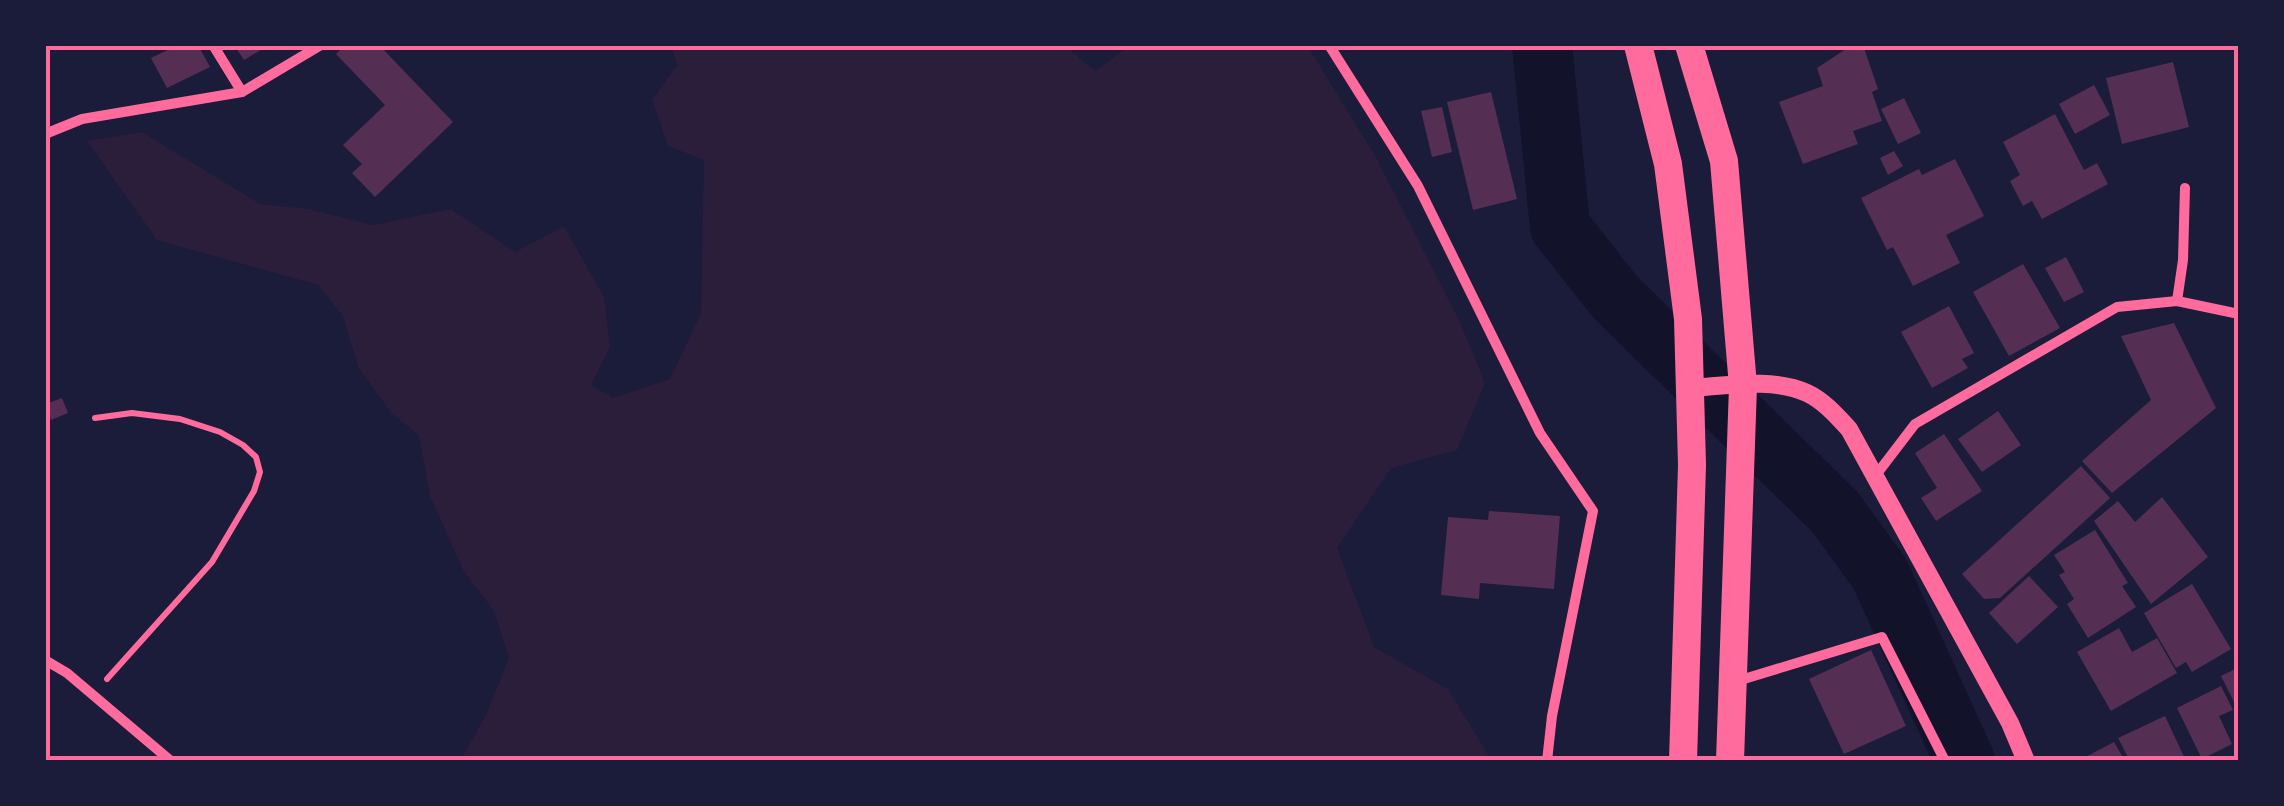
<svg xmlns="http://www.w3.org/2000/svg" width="2284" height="806" viewBox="0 0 2284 806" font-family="'Alegreya Sans',sans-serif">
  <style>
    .green { fill: #2a1e3b }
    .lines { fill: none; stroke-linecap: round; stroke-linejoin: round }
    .river { stroke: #12122b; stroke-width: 60 }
    .building { fill: #542f53 }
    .path { stroke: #ff6b9d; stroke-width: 6 }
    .minor { stroke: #ff6b9d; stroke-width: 10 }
    .tertiary { stroke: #ff6b9d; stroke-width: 18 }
    .trunk { stroke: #ff6b9d; stroke-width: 28 }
    .neatline { fill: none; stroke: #ff6b9d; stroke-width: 4 }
  </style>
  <rect width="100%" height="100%" fill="#1b1b3a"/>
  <polygon class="green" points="671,45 1064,45 1095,71 1130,45 1307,45 1377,159 1460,322 1485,383 1457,450 1391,468 1337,548 1374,647 1448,689 1492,761 460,761 486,715 509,658 494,611 463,570 430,496 419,435 392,414 358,367 343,316 318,285 157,240 87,141 142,132 260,204 308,209 373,225 451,209 515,252 564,226 604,297 610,347 591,385 613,398 670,379 701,313 704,160 668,146 652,100 677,65"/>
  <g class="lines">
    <polyline class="river" points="1542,45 1560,227 1616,298 1835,512 1880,574 1965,761"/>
  </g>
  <g class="building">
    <polygon points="178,45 198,45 210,67 167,88 151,58"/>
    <polygon points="234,45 269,45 244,60"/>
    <polygon points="345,45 379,45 453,122 375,197 352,173 362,164 343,145 385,105 336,54"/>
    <polygon points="1852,45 1863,45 1878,89 1872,92 1882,121 1853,131 1858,144 1803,164 1779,102 1823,86 1817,68"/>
    <polygon points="2173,62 2189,127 2122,144 2106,78"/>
    <polygon points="2094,85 2110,115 2075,134 2059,104"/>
    <polygon points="1491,92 1517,199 1473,210 1447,102"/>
    <polygon points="1904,98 1921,133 1898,144 1881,109"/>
    <polygon points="1442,107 1452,152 1432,157 1421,111"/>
    <polygon points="2055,114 2084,170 2097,163 2108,184 2042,219 2032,201 2023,206 2010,181 2020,175 2003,142"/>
    <polygon points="1894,151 1903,166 1888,175 1880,158"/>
    <polygon points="1955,159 1984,216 1946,235 1960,263 1913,286 1893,247 1887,250 1861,198 1919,169 1922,175"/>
    <polygon points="2066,257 2084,292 2064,302 2045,268"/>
    <polygon points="2023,264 2060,328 2009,356 1973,292"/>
    <polygon points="1949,306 1974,353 1962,359 1968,368 1932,388 1901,332"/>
    <polygon points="2174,323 2216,408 2112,493 2082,461 2151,400 2121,336"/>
    <polygon points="62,398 68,413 51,420 46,404"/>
    <polygon points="1998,411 2021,445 1982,472 1958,439"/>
    <polygon points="1944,434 1982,491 1936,521 1921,498 1937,488 1915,453"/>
    <polygon points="2081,466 2110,498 2000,598 1984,599 1962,574"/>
    <polygon points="2162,497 2208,557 2151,604 2094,521 2118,501 2135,522"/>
    <polygon points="1489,511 1560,516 1554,589 1480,583 1479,599 1441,595 1448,517 1488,520"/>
    <polygon points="2095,530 2128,583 2122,586 2136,607 2088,638 2067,604 2074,599 2059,575 2065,572 2054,555"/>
    <polygon points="2029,576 2058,607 2017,644 1989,613"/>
    <polygon points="2192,584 2231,649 2192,672 2186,662 2176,668 2144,613"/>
    <polygon points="2119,628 2132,652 2157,638 2177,673 2111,711 2077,652"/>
    <polygon points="1871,650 1906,726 1844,754 1809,679"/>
    <polygon points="2239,667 2239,712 2221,676"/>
    <polygon points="2221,686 2233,710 2219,716 2232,744 2202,759 2177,708"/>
    <polygon points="2165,716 2186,761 2130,761 2118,738"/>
    <polygon points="2114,742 2125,761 2078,761"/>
  </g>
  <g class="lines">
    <polyline class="path" points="95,418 132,413 180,419 220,432 243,445 256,457 260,472 254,491 212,562 107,679"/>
    <g class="minor">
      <polyline points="213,45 242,92"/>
      <polyline points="1329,45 1418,186 1540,433 1593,511 1552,716 1547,761"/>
      <polyline points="45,134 82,119 242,92 321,45"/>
      <polyline points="2177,301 2183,260 2185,188"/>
      <polyline points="1876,475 1915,424 2117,307 2177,301 2239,314"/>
      <polyline points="45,660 67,673 171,761"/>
      <polyline points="1734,682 1882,637 1945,761"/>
    </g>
    <path class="tertiary" d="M1688,388C1725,386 1772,377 1807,393C1824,401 1837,416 1849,429L2010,723L2026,761"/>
    <g class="trunk">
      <polyline points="1638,45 1668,164 1688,319 1692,465 1683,761"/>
      <polyline points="1689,45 1724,161 1743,386 1730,761"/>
    </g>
  </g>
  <rect width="2284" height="806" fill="none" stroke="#1b1b3a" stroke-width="95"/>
  <rect x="48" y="48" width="2188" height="710" class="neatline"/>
</svg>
